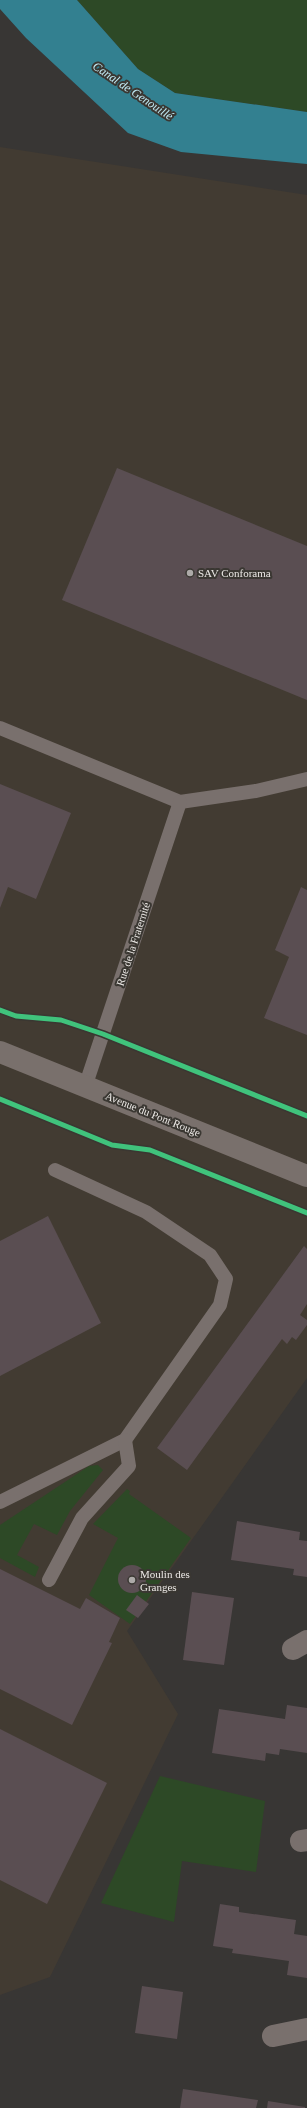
<svg xmlns="http://www.w3.org/2000/svg" width="307" height="2108" viewBox="0 0 307 2108" font-family="'Times New Roman',serif">
  <style>
    .built { fill: #423b32 }
    .green { fill: #2d4926 }
    .water { fill: #338090 }
    .building { fill: #5a4e52 }
    .lines { fill: none; stroke-linecap: round; stroke-linejoin: round }
    .lane { stroke: #79706d; stroke-width: 14 }
    .street { stroke: #79706d; stroke-width: 22 }
    .primary { stroke: #79706c; stroke-width: 22 }
    .cycleway-casing { stroke: #3a3732; stroke-width: 8 }
    .cycleway { stroke: #40c37c; stroke-width: 5 }
    .poi-dot { fill: #adaaa8; stroke: #3a3732; stroke-width: 1.5 }
    .labels { text-anchor: middle; stroke-width: 4; stroke-linejoin: round; paint-order: stroke }
    .poi-label { font-size: 11px; fill: #ece9e6; stroke: #3a3732; text-anchor: start }
    .street-label { font-size: 11px; fill: #ece9e6; stroke: #3a3732 }
    .water-label { font-size: 12px; font-style: italic; fill: #c2ecf6; stroke: #3a3732 }
  </style>
  <rect width="100%" height="100%" fill="#383634"/>
  <polygon class="built" points="0,147 307,195 307,1378 127,1631 178,1714 50,1977 0,1995"/>
  <g class="green">
    <polygon points="77,0 307,0 307,112 175,93 138,69"/>
    <polygon points="98,1465 103,1470 70,1511 57,1535 34,1524 17,1555 39,1567 35,1577 0,1558 0,1525 89,1466"/>
    <polygon points="127,1489 130,1491 129,1494 191,1538 130,1624 89,1595 118,1538 93,1524"/>
    <polygon points="160,1776 265,1801 256,1872 182,1861 174,1922 101,1903"/>
  </g>
  <polygon class="water" points="0,0 77,0 138,69 175,93 307,112 307,164 181,152 128,133 26,38 0,9"/>
  <g class="building">
    <polygon points="117,468 307,546 307,700 62,600"/>
    <polygon points="0,784 71,813 36,899 8,887 0,908"/>
    <polygon points="301,887 307,890 307,1035 264,1018 289,957 275,950"/>
    <polygon points="48,1216 101,1323 0,1376 0,1241"/>
    <polygon points="304,1246 307,1249 307,1304 300,1315 307,1320 307,1325 296,1340 292,1337 287,1344 282,1339 187,1470 157,1448"/>
    <polygon points="237,1521 300,1532 299,1540 307,1541 307,1577 293,1575 294,1569 231,1560"/>
    <circle cx="132" cy="1579" r="14"/>
    <polygon points="0,1569 80,1609 86,1598 120,1618 109,1642 112,1643 72,1725 0,1689"/>
    <polygon points="192,1592 234,1598 224,1665 183,1660"/>
    <polygon points="137,1595 149,1604 138,1618 126,1610"/>
    <polygon points="287,1705 307,1708 307,1753 280,1749 279,1755 266,1753 265,1761 212,1753 219,1709 285,1719"/>
    <polygon points="0,1729 107,1783 47,1904 0,1880"/>
    <polygon points="220,1904 239,1907 239,1912 296,1920 294,1934 307,1936 307,1978 287,1975 289,1961 232,1953 233,1949 213,1946"/>
    <polygon points="142,1986 183,1992 177,2039 135,2033"/>
    <polygon points="183,2089 258,2100 256,2108 180,2108"/>
    <polygon points="268,2101 305,2107 305,2108 267,2108"/>
  </g>
  <g class="lines">
    <g class="lane">
      <polyline points="0,728 180,802 256,791 307,779"/>
      <polyline points="85,1087 180,802"/>
      <polyline points="0,1502 125,1440 220,1305 226,1279 210,1255 146,1212 55,1170"/>
      <polyline points="49,1580 82,1518 129,1466 125,1440"/>
    </g>
    <g class="street">
      <polyline points="293,1649 307,1641"/>
      <polyline points="301,1841 307,1840"/>
      <polyline points="273,2036 307,2029"/>
    </g>
    <polyline class="primary" points="0,1052 307,1176"/>
    <g class="cycleway-casing">
      <g id="cycleway">
        <polyline points="0,1010 16,1016 61,1020 103,1034 307,1116"/>
        <polyline points="0,1099 112,1145 150,1150 307,1213"/>
      </g>
    </g>
    <use href="#cycleway" class="cycleway"/>
  </g>
  <g class="poi-dot">
    <circle cx="190" cy="573" r="4"/>
    <circle cx="132" cy="1580" r="4"/>
  </g>
  <g class="labels">
    <g class="poi-label">
      <text x="198" y="577">SAV Conforama</text>
      <text x="140" y="1578">Moulin des<tspan x="140" dy="13">Granges</tspan></text>
    </g>
    <g class="street-label">
      <text transform="translate(133 944) rotate(-72)" y="4">Rue de la Fraternité</text>
      <text transform="translate(153 1114) rotate(22)" y="4">Avenue du Pont Rouge</text>
    </g>
    <g class="water-label">
      <text transform="translate(133 91) rotate(34)" y="4">Canal de Genouillé</text>
    </g>
  </g>
</svg>
